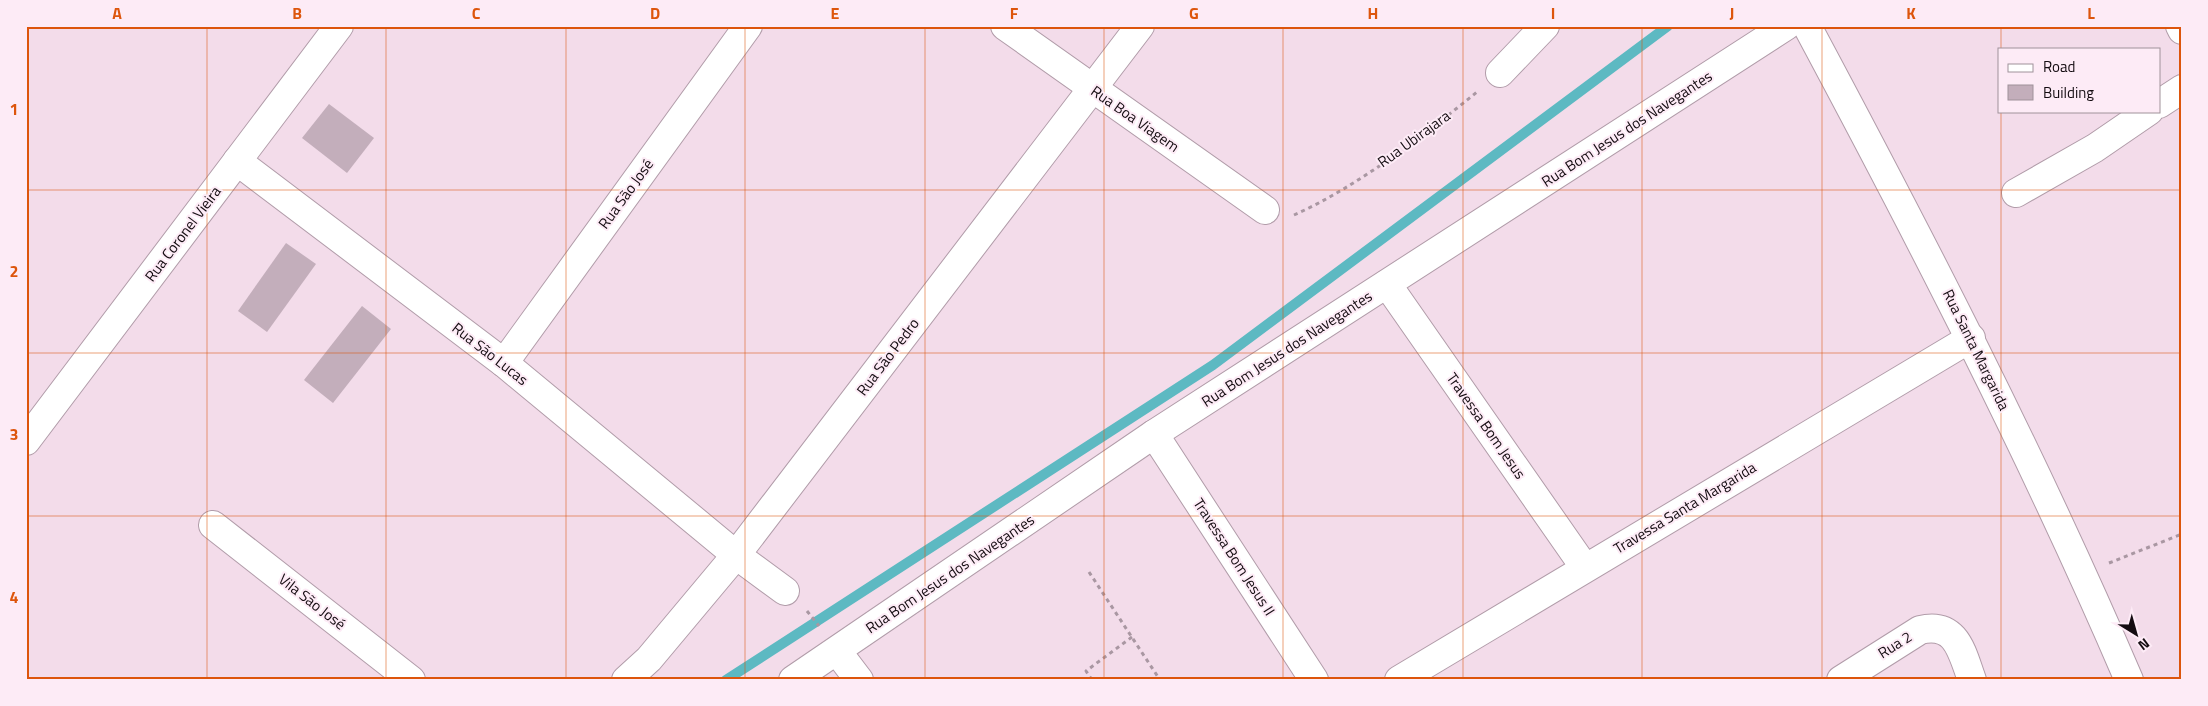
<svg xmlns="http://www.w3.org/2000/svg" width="2208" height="706" viewBox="0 0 2208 706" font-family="'Titillium Web',sans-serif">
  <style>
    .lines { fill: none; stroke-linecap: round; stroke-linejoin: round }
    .stream { stroke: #5db9c2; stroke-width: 10 }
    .building { fill: #c3aebb }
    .minor-casing { stroke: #b19ca9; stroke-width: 30 }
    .path { stroke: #a997a2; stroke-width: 3; stroke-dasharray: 4 4; stroke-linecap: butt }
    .minor { stroke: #fff; stroke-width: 28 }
    .grid { fill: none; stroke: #dd550c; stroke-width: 1; stroke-opacity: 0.55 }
    .labels { text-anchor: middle; stroke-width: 4; stroke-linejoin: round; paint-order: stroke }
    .street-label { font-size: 15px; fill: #140c11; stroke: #fdebf6 }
    .neatline { fill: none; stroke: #dd550c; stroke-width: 2 }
    .grid-label { font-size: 16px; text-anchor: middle; font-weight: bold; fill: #dd550c }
  </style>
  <rect width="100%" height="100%" fill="#f3dcea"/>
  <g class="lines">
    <polyline class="stream" points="726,680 1213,365 1668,26"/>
  </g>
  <g class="building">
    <polygon points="329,104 374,138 347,173 302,138"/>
    <polygon points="286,243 316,264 267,332 238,311"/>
    <polygon points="362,306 391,329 333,403 304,380"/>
  </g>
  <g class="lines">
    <g class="minor-casing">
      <g id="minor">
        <polyline points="1005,26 1265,210"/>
        <path d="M1807,26C1922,241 2033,456 2129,680"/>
        <polyline points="2180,26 2182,30"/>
        <polyline points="1500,73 1545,26"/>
        <polyline points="2159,104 2182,89"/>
        <polyline points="237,161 504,363 736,555 785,591"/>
        <polyline points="2016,193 2095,148 2149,111"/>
        <polyline points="1387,284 1585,568"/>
        <polyline points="504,363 748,26"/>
        <polyline points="1154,434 1314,680"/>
        <polyline points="26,441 339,26"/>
        <polyline points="213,525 411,680"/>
        <polyline points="837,651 859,680"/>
        <polyline points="626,680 649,659 736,555 1140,26"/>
        <polyline points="793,680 1154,434 1786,26"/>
        <polyline points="1399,680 1971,338"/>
        <path d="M1841,680L1920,630C1957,621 1962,653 1972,680"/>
      </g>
    </g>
    <g class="path">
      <path d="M1294,215C1357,187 1424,135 1477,92"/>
      <polyline points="2109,563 2182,534"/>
      <polyline points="1089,572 1160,680"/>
      <polyline points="807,611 819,626"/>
      <polyline points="1092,680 1086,671 1132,637"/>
    </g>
    <use href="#minor" class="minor"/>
  </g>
  <path class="grid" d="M207,26V680M386,26V680M566,26V680M745,26V680M925,26V680M1104,26V680M1283,26V680M1463,26V680M1642,26V680M1822,26V680M2001,26V49M2001,111V680M26,190H2182M26,353H2182M26,516H2182"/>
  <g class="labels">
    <g class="street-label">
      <text transform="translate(1135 119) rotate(35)" y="5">Rua Boa Viagem</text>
      <text transform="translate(1627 129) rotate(-33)" y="5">Rua Bom Jesus dos Navegantes</text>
      <text transform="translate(1414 139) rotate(-36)" y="5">Rua Ubirajara</text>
      <text transform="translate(626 194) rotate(-54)" y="5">Rua São José</text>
      <text transform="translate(183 234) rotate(-53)" y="5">Rua Coronel Vieira</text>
      <text transform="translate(1287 349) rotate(-33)" y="5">Rua Bom Jesus dos Navegantes</text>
      <text transform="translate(1976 350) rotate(64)" y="5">Rua Santa Margarida</text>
      <text transform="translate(490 354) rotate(38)" y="5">Rua São Lucas</text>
      <text transform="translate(888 357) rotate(-53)" y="5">Rua São Pedro</text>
      <text transform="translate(1486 426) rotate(55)" y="5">Travessa Bom Jesus</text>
      <text transform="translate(1685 508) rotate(-31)" y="5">Travessa Santa Margarida</text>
      <text transform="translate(1234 557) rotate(57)" y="5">Travessa Bom Jesus II</text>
      <text transform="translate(950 574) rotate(-34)" y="5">Rua Bom Jesus dos Navegantes</text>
      <text transform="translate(312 602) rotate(38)" y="5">Vila São José</text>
      <text transform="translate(1895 645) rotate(-32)" y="5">Rua 2</text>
    </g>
  </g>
  <rect width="2208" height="706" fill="none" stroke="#fdebf6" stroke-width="55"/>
  <rect x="1998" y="48" width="162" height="65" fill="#fdebf6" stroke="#a0929a"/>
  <rect x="2008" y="64" width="25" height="8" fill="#ffffff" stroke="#a0929a"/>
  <text x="2043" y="72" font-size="15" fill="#140c11">Road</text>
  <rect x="2008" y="85" width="25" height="15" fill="#c3aebb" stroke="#a0929a"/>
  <text x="2043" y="98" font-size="15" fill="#140c11">Building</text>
  <g transform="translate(2136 634) rotate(143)" stroke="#fdebf6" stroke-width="4" paint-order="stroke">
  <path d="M0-4L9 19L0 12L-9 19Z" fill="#140c11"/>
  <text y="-8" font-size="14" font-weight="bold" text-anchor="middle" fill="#140c11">N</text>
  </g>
  <rect x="28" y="28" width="2152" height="650" class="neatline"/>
  <g class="grid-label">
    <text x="117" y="19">A</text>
    <text x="297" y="19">B</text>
    <text x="476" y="19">C</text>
    <text x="655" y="19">D</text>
    <text x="835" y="19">E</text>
    <text x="1014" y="19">F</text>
    <text x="1194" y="19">G</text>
    <text x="1373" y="19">H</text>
    <text x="1553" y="19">I</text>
    <text x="1732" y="19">J</text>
    <text x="1911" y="19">K</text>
    <text x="2091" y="19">L</text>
    <text x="14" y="115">1</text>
    <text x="14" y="277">2</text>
    <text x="14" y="440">3</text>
    <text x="14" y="603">4</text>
  </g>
</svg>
